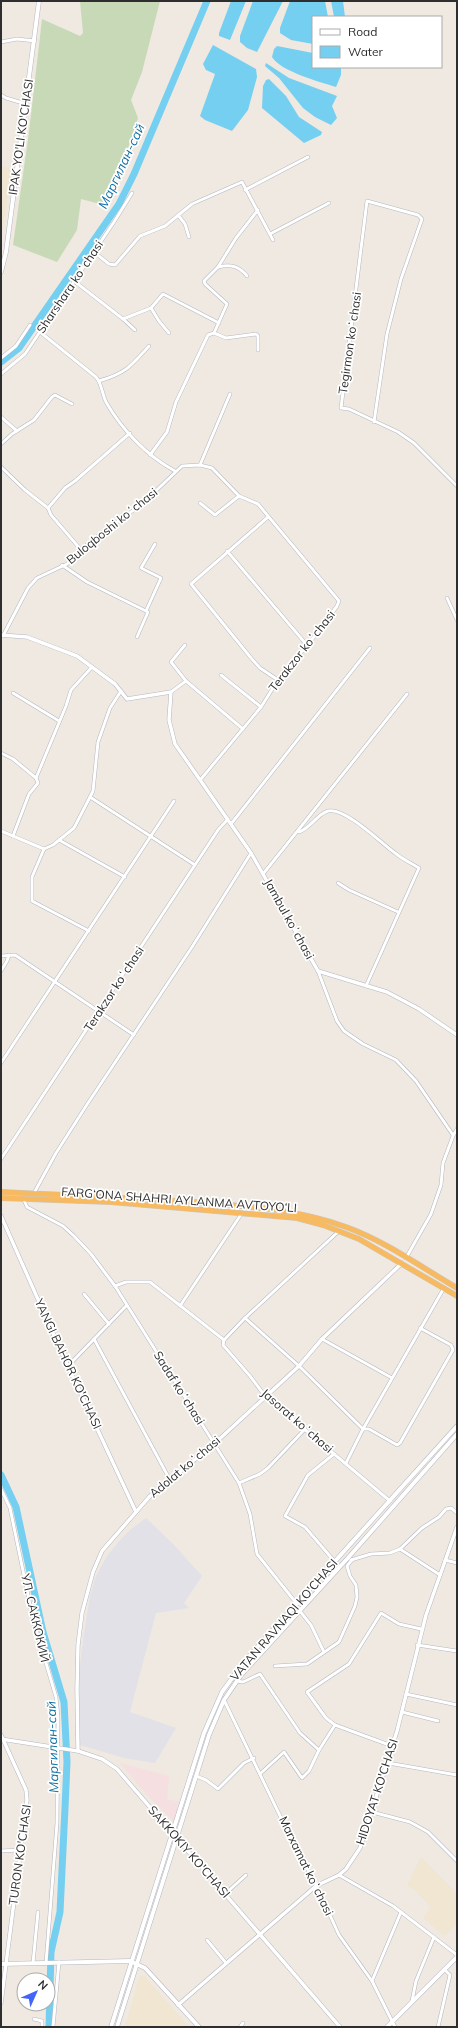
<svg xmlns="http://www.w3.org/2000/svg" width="458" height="2028" viewBox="0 0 458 2028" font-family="Mulish,sans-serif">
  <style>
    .industrial { fill: #e3e1e8 }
    .education { fill: #f0e6d1 }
    .medical { fill: #f5dfe0 }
    .cemetery { fill: #c8d9b8 }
    .water { fill: #75cff0 }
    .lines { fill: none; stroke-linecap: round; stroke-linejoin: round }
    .river { stroke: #75cff0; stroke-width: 7 }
    .minor-casing { stroke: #b4b7c1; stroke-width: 4 }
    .tertiary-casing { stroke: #b4b7c1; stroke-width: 4.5 }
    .secondary-casing { stroke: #b4b7c1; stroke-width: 5 }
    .trunk-casing { stroke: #c9c9c9; stroke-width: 6 }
    .minor { stroke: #fff; stroke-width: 3 }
    .tertiary { stroke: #fff; stroke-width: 3.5 }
    .secondary { stroke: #fff; stroke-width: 4 }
    .trunk { stroke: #f8ba60; stroke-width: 5 }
    .labels { text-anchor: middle; stroke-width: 3.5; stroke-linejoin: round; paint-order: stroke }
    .street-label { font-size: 12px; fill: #2e2e2e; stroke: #fff }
    .water-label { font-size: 13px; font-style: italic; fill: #0d6fa3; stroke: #fff }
  </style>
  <rect width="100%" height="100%" fill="#efe9e1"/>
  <polygon class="industrial" points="146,1518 173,1544 202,1576 184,1603 189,1608 156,1613 130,1712 176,1728 155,1763 124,1758 80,1745 79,1673 84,1633 90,1596 96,1576 107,1556 121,1539 130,1530"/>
  <g class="education">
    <polygon points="1,166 12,169 1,240"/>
    <polygon points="421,1857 457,1894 457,1923 445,1936 423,1918 431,1907 416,1891 407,1885"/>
    <polygon points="140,1975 144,1976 189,2027 125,2027"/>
  </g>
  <polygon class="medical" points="120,1763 169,1776 167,1799 179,1802 174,1821 147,1795"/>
  <polygon class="cemetery" points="80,1 160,1 142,72 131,100 138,118 125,158 104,205 81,199 77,230 57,262 13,245 29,132 42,19 80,36 83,33"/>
  <g class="water">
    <polygon points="231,1 246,1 230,40 219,36 219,33"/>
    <polygon points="253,1 283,1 257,52 247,48 240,42 240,36"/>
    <polygon points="290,1 325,1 328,17 313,17 313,44 291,40 280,33 280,28"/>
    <polygon points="331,1 343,1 345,17 334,17"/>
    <polygon points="213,45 256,69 257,77 248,110 232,131 205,120 200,116 214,77 215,74 206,70 203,64"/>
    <path d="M277,46L313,53V67H341V75L336,87C320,82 280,71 272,57L274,49Z"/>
    <polygon points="266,63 289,78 337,96 332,106 337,118 331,125 315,117 303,108 279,78 265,66"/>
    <polygon points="269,79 286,96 299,117 322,132 321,135 304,143 262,108 263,86 266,80"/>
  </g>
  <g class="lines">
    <g class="river">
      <polyline points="1,362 19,348 119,204 134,174 207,1"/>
      <polyline points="1,1475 16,1507 43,1632 64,1702 67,1762 65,1808 60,1912 51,1952 49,2027"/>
    </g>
    <g class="minor-casing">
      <g id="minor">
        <polyline points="1,42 17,39 35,41"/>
        <polyline points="1,95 6,98 26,104"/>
        <polyline points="245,190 308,157"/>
        <polyline points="178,215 185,224 189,237"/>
        <polyline points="270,234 329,203"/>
        <polyline points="94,252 109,264 115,265 140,236 165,226 192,204 242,182 273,240"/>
        <path d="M218,267C231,264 239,266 247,276"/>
        <polyline points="74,281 123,319 135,330"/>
        <polyline points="151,308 159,321 169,333"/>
        <polyline points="123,319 151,308 163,294 219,323"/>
        <path d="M40,332L96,377C102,384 102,394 106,402C122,430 147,456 175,471"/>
        <polyline points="214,333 226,338 256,334 258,336 258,350"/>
        <polyline points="1,358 16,346 30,325"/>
        <polyline points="1,374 25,354 114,222 132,193"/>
        <path d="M99,381C126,373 130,367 149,346"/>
        <polyline points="1,417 17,431"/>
        <polyline points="374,422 387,334 401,279 422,219 418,215 367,201 341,408 349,409 398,432 414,443 457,486"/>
        <polyline points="1,444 12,434 34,420 52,397 55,395 72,404"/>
        <polyline points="150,455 167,432 176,402 208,335 214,333 227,304 205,284 204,281 218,267 236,238 258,210"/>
        <polyline points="200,465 230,394"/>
        <polyline points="1,467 25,490 48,508 51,515 82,551"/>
        <polyline points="200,503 215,515 239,496"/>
        <polyline points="48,508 65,488 75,481 130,433"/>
        <polyline points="268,517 191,584 251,658 260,668 278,680"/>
        <polyline points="227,551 306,644"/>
        <polyline points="62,565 87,582 148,612 137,637"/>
        <polyline points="447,598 457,620"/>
        <polyline points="146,611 161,578 141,568 155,544"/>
        <polyline points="3,636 28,588 37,578 67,564 92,540 142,504 182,466 200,465 212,468 239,496 258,504 339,601 337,606 318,632 278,680 261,707 201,779"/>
        <polyline points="185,645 171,662 186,681"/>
        <polyline points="221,675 261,707"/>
        <polyline points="171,692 186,681 243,729"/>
        <polyline points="13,693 59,721"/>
        <polyline points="1,753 13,759 36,778"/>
        <polyline points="90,797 195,865"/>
        <polyline points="231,824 370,648"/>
        <polyline points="1,831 44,849 53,845 74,828 90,797 93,791 98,742 110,708 121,691"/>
        <path d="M299,832C311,828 317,814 328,811C345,807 381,843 395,853C402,859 411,863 419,868L366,986"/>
        <polyline points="13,836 29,794 38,783 36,778 66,706 71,690 92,667"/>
        <polyline points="59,840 125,877"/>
        <polyline points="44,849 32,877 32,901 89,931"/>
        <polyline points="263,874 407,694"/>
        <polyline points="338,883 349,890 398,912"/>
        <polyline points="1,956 15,955 134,1035"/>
        <polyline points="1,971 7,961 9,955"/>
        <polyline points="318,971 337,1021 344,1031 363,1044 396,1060 416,1081 453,1135"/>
        <polyline points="1,1063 174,801"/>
        <polyline points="1,1159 218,830 228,819"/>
        <polyline points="34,1193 56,1153 88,1103 192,947 251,853"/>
        <polyline points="24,1200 27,1207 63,1226 74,1236 91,1254 115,1286 239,1483 250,1514 257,1554 297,1604"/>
        <polyline points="406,1258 431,1214 441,1185 443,1163 453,1136 457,1129"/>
        <polyline points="115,1286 126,1282 150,1282 224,1340"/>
        <polyline points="84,1294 109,1324"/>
        <polyline points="180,1306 242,1213"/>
        <polyline points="245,1318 299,1366 363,1429 369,1429 397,1445 400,1443 453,1350 451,1345 420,1328"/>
        <polyline points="94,1339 170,1480"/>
        <polyline points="322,1339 392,1378"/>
        <polyline points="224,1340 223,1345 250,1376 265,1396 390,1501"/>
        <polyline points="224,1340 245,1318 339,1231"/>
        <polyline points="68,1366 126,1306"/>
        <polyline points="334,1454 308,1475 285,1516 305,1527 335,1562"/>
        <polyline points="346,1463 363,1429 444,1288"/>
        <polyline points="239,1483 260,1474 268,1468 305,1429"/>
        <polyline points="1,1489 10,1508 33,1619 56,1697 58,1717 57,1823 46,1963"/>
        <polyline points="400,1549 440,1575"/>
        <polyline points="351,1560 371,1554 390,1553 400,1549 422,1528 439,1517 446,1509 451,1508 457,1513"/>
        <polyline points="445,1560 457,1563"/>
        <polyline points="299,1610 311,1625 324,1652"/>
        <polyline points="417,1645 457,1651"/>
        <polyline points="275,1666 307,1664 339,1642 355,1606 357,1597 356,1585 350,1576 347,1566 352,1560"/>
        <polyline points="237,1681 243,1682 260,1674 300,1733 319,1750"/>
        <polyline points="406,1694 457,1705"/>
        <polyline points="224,1700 298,1853 314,1880 339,1935 372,1981 395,2027"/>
        <polyline points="402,1712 438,1721"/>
        <polyline points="392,1746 335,1725 326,1718 307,1692 349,1664 381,1613 399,1624 421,1629"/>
        <polyline points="388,1763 457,1775"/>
        <polyline points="261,1773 284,1752 302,1778 309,1771 319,1750 335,1725"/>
        <polyline points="196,1776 206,1780 218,1789 244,1763 254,1758"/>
        <polyline points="372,1812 410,1822 428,1832 457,1861"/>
        <polyline points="1,1851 20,1850"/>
        <polyline points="339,1875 393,1906 457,1955"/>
        <polyline points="225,1894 246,1875"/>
        <polyline points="207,1940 226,1963"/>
        <polyline points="33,1963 38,1912"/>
        <polyline points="372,1981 401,1912"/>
        <polyline points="412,2001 416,1981 434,1937"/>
        <polyline points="34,2019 42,2021 42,2027"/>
        <polyline points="53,2027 59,1962"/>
        <polyline points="240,2027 243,2023"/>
        <polyline points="438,2027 450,1975 445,1970"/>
      </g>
    </g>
    <g class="tertiary-casing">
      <g id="tertiary">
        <polyline points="1,635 27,637 77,656 115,684 127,699 171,692 169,720 175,744 251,853 318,971 387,992 419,1009 457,1035"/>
        <polyline points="1,1216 60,1349 136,1512"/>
        <polyline points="1,1735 26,1790 27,1800 1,2003"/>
        <polyline points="1,1739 78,1751 102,1759 117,1769 340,2027"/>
        <polyline points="78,1751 77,1689 78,1645 82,1613 93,1572 102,1551 150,1496 214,1444 299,1366 322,1339 402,1263"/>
        <polyline points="178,2005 316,1886 339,1875 346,1869 360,1848 397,1731 426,1615 457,1527"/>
      </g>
    </g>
    <g class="secondary-casing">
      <g id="secondary">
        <polyline points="1,272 6,252 39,1"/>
        <polyline points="1,1964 130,1961 145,1968 199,2027"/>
        <polyline points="111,2027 204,1733 222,1692 244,1662 457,1426"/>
        <polyline points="117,2027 209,1735 224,1700 241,1675 347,1559 457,1434"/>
        <polyline points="387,2027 457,1957"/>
      </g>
    </g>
    <g class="trunk-casing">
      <g id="trunk">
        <path d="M1,1192C66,1195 130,1198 194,1202C246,1206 297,1209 346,1227C385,1241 421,1267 457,1288"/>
        <polyline points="1,1198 111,1202 297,1218 323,1225 359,1239 457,1296"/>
      </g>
    </g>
    <use href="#minor" class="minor"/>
    <use href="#tertiary" class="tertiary"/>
    <use href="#secondary" class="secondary"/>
    <use href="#trunk" class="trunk"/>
  </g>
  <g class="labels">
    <g class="street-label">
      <text transform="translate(21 137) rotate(-82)" y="4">IPAK YO'LI KO'CHASI</text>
      <text transform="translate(70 287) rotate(-56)" y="4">Sharshara koʻchasi</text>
      <text transform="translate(350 343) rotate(-82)" y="4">Tegirmon koʻchasi</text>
      <text transform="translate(112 526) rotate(-39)" y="4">Buloqboshi koʻchasi</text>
      <text transform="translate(302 651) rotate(-52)" y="4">Terakzor koʻchasi</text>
      <text transform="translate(289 919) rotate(61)" y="4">Jambul koʻchasi</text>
      <text transform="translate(114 989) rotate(-57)" y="4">Terakzor koʻchasi</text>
      <text transform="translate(179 1200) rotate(4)" y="4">FARG‘ONA SHAHRI AYLANMA AVTOYO‘LI</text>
      <text transform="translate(68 1364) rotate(65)" y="4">YANGI BAHOR KO'CHASI</text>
      <text transform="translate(179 1388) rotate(58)" y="4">Sadaf koʻchasi</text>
      <text transform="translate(297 1421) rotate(41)" y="4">Jasorat koʻchasi</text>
      <text transform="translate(185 1467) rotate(-40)" y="4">Adolat koʻchasi</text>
      <text transform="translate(35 1618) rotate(77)" y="4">УЛ. САККОКИЙ</text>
      <text transform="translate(284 1620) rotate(-49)" y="4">VATAN RAVNAQI KO'CHASI</text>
      <text transform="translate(377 1792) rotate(-72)" y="4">HIDOYAT KO'CHASI</text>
      <text transform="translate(189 1852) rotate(49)" y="4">SAKKOKIY KO'CHASI</text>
      <text transform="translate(20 1855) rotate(-82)" y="4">TURON KO'CHASI</text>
      <text transform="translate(306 1866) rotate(64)" y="4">Marxamat koʻchasi</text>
    </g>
    <g class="water-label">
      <text transform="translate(121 166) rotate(-65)" y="5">Маргилан-сай</text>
      <text transform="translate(52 1747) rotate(-92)" y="5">Маргилан-сай</text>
    </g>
  </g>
  <rect width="458" height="2028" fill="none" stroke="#2e2e2e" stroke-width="4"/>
  <rect x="312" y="16" width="130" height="52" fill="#ffffff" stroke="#ababab"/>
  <rect x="320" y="29" width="20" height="6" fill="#ffffff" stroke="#ababab"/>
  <text x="348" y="36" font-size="12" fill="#2e2e2e">Road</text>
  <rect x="320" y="46" width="20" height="12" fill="#75cff0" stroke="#ababab"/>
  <text x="348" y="56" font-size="12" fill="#2e2e2e">Water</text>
  <g transform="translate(36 1992) rotate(45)"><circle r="19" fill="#ffffff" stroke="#ababab"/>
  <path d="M0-3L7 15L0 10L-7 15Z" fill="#4264fb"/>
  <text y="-6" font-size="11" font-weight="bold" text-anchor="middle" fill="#2e2e2e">N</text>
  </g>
</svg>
